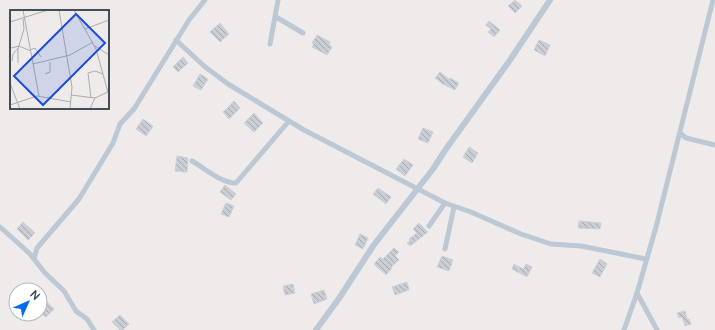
<svg xmlns="http://www.w3.org/2000/svg" width="715" height="330" viewBox="0 0 715 330" font-family="'Public Sans',sans-serif">
  <style>
    .building { fill: url(#building-back-hatch); stroke: #ced1d8 }
    .lines { fill: none; stroke-linecap: round; stroke-linejoin: round }
    .minor { stroke: #bcc8d3; stroke-width: 5 }
    .tertiary { stroke: #bcc8d3; stroke-width: 6 }
    .inset-road { fill: none; stroke: #aaadb1; stroke-width: 1 }
    .view { fill: #1d4ed8; fill-opacity: 0.15; stroke: #1d4ed8; stroke-width: 2 }
    .inset-edge { fill: none; stroke: #424f5b; stroke-width: 2 }
  </style>
  <defs>
    <pattern id="building-back-hatch" width="6" height="6" patternUnits="userSpaceOnUse"><rect width="6" height="6" fill="#c9cdd4"/><path d="M-1 5l2 2M0 0l6 6M5-1l2 2" fill="none" stroke="#a5a9af"/></pattern>
  </defs>
  <rect width="100%" height="100%" fill="#efebeb"/>
  <g class="building">
    <polygon points="515,0 522,6 515,13 508,6"/>
    <polygon points="489,21 500,30 494,37 488,32 491,29 486,25"/>
    <polygon points="220,23 229,34 220,42 210,32"/>
    <polygon points="317,35 330,42 329,45 332,47 327,55 312,47 314,44 312,43"/>
    <polygon points="539,40 550,45 545,56 534,50"/>
    <polygon points="183,57 188,63 178,72 173,67"/>
    <polygon points="440,72 450,80 450,78 459,83 455,90 443,84 435,78"/>
    <polygon points="200,74 208,79 201,90 193,86"/>
    <polygon points="234,101 240,108 229,119 223,112"/>
    <polygon points="254,113 263,123 254,132 244,123"/>
    <polygon points="143,119 153,126 146,136 136,129"/>
    <polygon points="423,128 433,132 428,143 418,139"/>
    <polygon points="469,147 478,153 472,163 463,157"/>
    <polygon points="177,156 188,158 187,172 175,171"/>
    <polygon points="404,159 413,165 405,176 396,169"/>
    <polygon points="225,185 236,194 231,200 220,192"/>
    <polygon points="378,188 391,197 386,204 373,194"/>
    <polygon points="226,203 234,206 229,217 221,214"/>
    <polygon points="579,221 601,223 600,229 578,228"/>
    <polygon points="23,222 35,233 28,240 17,229"/>
    <polygon points="419,223 428,232 410,246 407,243 410,241 409,239 417,233 413,229"/>
    <polygon points="360,234 368,238 363,249 355,245"/>
    <polygon points="394,248 399,252 395,256 399,260 391,267 392,268 386,275 374,264 380,257 383,259"/>
    <polygon points="442,256 453,260 449,271 437,267"/>
    <polygon points="600,259 607,264 600,277 592,273"/>
    <polygon points="514,264 523,269 526,264 532,267 527,277 512,269"/>
    <polygon points="407,282 409,290 395,295 392,287"/>
    <polygon points="293,284 295,293 285,295 283,286"/>
    <polygon points="324,290 327,299 314,304 311,294"/>
    <polygon points="47,302 54,309 46,317 40,312 40,310"/>
    <polygon points="685,311 687,319 689,319 691,324 685,326 682,317 679,318 677,313"/>
    <polygon points="120,315 129,324 123,330 120,330 112,322"/>
  </g>
  <g class="lines">
    <g class="minor">
      <polyline points="276,17 303,33"/>
      <polyline points="176,40 204,66 228,84 304,130 445,203 471,212 521,234 551,244 581,246 646,259"/>
      <polyline points="270,44 278,0"/>
      <polyline points="680,133 686,138 715,145"/>
      <path d="M192,161C204,168 223,184 236,183L289,121"/>
      <polyline points="429,226 445,203"/>
      <polyline points="0,227 17,242 30,254 45,273 64,291 76,311 87,319 94,330"/>
      <polyline points="445,249 454,207"/>
      <polyline points="34,259 37,248 79,199 113,143 120,124 134,109 189,20 205,0"/>
      <polyline points="637,293 657,330"/>
      <polyline points="624,330 637,293 656,227 713,0"/>
    </g>
    <polyline class="tertiary" points="316,330 340,297 373,246 433,169 446,149 510,60 550,0"/>
  </g>
  <g transform="translate(10 10)">
    <rect width="99" height="99" fill="#efebeb"/>
    <path class="inset-road" d="M13,0L29,86M49,0L62,77L60,99M64,0L86,39L99,86M0,12L38,0M75,19L99,10M85,36L99,45M1,38L9,36L21,41M20,40L25,38L31,47M2,51L3,44L9,37M8,53V39L14,19L13,9M23,54L60,45L83,32M35,64L40,62V52M0,73L10,99M61,85L85,88L98,82M81,88L78,63L85,61L93,64M0,95L27,86L61,92M80,99L85,88"/>
    <path class="view" d="M66,4L95,33L33,95L4,66Z"/>
    <rect width="99" height="99" class="inset-edge"/>
  </g>
  <g transform="translate(28 302) rotate(45)"><circle r="19" fill="#ffffff" stroke="#b3b9bd"/>
  <path d="M0-3L7 15L0 10L-7 15Z" fill="#056bee"/>
  <text y="-6" font-size="11" font-weight="bold" text-anchor="middle" fill="#424f5b">N</text>
  </g>
</svg>
